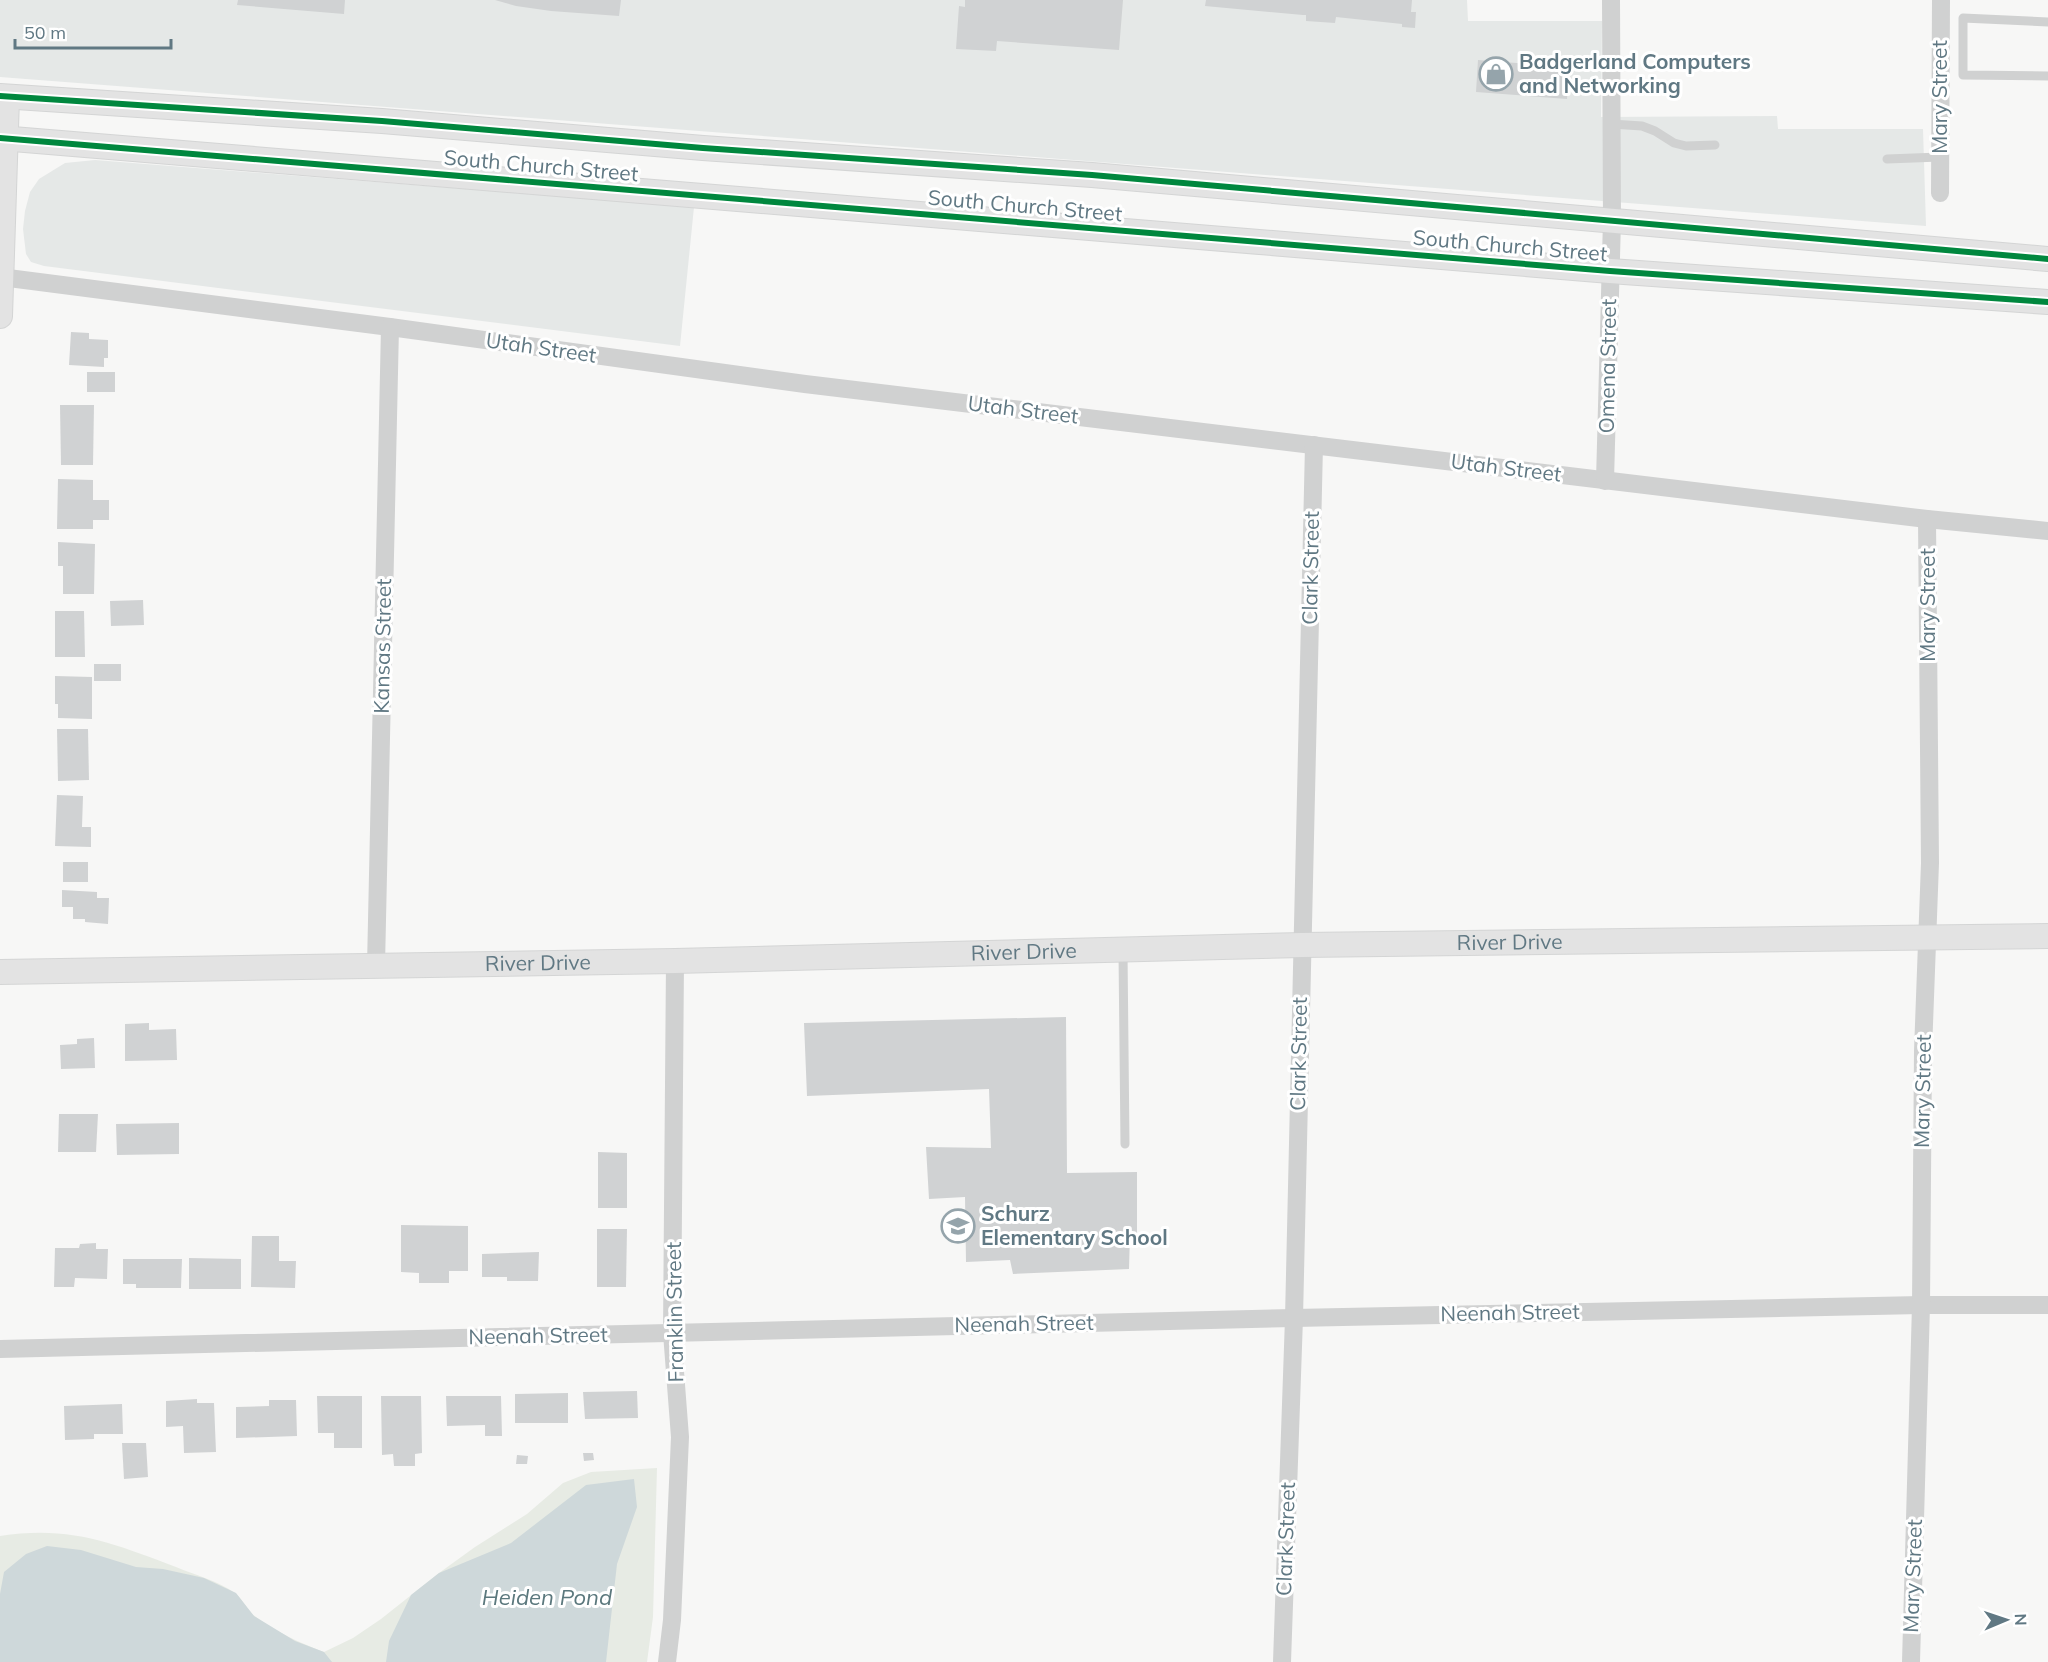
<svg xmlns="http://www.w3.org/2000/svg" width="2048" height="1662" viewBox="0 0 2048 1662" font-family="Mulish,sans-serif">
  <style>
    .built { fill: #e5e8e7 }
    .green { fill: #e7ebe4 }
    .water { fill: #ced8da }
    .building { fill: #d0d2d3 }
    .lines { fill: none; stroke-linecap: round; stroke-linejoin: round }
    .secondary-casing { stroke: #d4d5d5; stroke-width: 26 }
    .lane { stroke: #d0d1d1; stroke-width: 9 }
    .street { stroke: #d0d1d1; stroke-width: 18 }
    .secondary { stroke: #e3e3e3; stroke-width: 24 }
    .cycleway-casing { stroke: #fff; stroke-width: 10 }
    .cycleway { stroke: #00873e; stroke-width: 6 }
    .labels { text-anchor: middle; stroke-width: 6; stroke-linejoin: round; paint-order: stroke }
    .poi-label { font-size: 21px; font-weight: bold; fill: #607883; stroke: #fff; text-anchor: start }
    .street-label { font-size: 21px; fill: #607883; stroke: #fff }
    .water-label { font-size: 22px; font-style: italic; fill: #5b787d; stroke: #fff }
  </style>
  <rect width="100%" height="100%" fill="#f7f7f6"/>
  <g class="built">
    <polygon points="0,0 1467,0 1468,21 1602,21 1601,117 1777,116 1778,129 1923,129 1926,226 0,77"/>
    <polygon points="95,160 694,207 680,346 44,266 31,262 26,254 23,229 25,211 30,192 39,179 65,163"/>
  </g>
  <path class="green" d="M657,1468L653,1617L647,1662H0V1536C69,1525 113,1543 176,1567C195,1575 218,1581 235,1593C243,1599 247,1611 256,1617C276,1632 300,1643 324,1652L353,1638L381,1619L439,1573L475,1547L527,1514L563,1483L591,1472Z"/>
  <g class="water">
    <polygon points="634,1479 637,1507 617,1564 606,1662 386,1662 389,1641 411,1595 439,1573 511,1543 586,1485"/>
    <polygon points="47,1546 81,1550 136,1567 163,1569 204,1578 236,1593 254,1616 295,1641 324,1652 332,1662 0,1662 0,1594 4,1572 26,1554"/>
  </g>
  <g class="building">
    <polygon points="238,0 345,0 344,14 237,5"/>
    <polygon points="495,0 621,0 619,16 551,11 516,6"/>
    <polygon points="965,0 1123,0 1119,50 997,41 996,51 956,49 959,6 965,7"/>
    <polygon points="1206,0 1412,0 1411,12 1416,12 1415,28 1402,27 1402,24 1336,17 1335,23 1306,21 1306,15 1303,15 1205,6"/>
    <polygon points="1478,60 1569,67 1567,99 1476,92"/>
    <polygon points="71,332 89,333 89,339 108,340 108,358 104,358 104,367 69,365"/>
    <rect x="87" y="372" width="28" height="20"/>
    <polygon points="60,405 94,405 93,465 61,465"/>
    <polygon points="58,479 93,480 93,500 109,500 109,520 93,520 93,529 57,529"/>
    <polygon points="58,542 95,544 94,594 63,594 63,566 58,566"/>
    <polygon points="143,600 144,625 111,626 110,601"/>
    <polygon points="55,611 84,611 85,657 55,657"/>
    <rect x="94" y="664" width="27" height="17"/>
    <polygon points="55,676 92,677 92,719 58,718 58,704 55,704"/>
    <polygon points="57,729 88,729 89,780 58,781"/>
    <polygon points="57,795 83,796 82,827 91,827 91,847 55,846"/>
    <rect x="63" y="862" width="25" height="20"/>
    <polygon points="62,890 97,892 97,898 109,898 108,924 85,922 85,919 73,919 73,907 62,907"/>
    <polygon points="1066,1017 1067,1173 1137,1172 1137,1233 1130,1233 1129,1269 1013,1274 1010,1260 966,1262 965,1197 929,1199 926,1147 991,1148 989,1089 807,1096 804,1023"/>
    <polygon points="149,1023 149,1030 176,1029 177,1060 125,1061 125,1024"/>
    <polygon points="94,1038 95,1068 61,1069 60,1045 77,1044 77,1039"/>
    <polygon points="59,1114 98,1114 96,1152 58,1152"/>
    <polygon points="179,1123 179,1154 117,1155 116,1124"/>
    <polygon points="598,1152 627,1153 627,1208 598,1208"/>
    <polygon points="401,1225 468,1226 468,1271 449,1271 449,1283 419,1283 419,1273 401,1272"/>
    <polygon points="597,1229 627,1229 626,1287 597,1287"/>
    <polygon points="252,1236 279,1236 279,1261 296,1261 295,1288 251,1287"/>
    <polygon points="96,1243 96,1249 108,1249 107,1279 75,1278 74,1287 54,1287 55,1248 79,1248 80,1244"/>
    <polygon points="539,1252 538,1281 507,1281 507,1277 482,1277 482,1254"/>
    <polygon points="189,1258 241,1259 241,1289 189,1289"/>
    <polygon points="123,1259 182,1259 181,1288 136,1288 136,1284 123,1284"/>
    <polygon points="637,1391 638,1418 585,1419 583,1392"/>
    <polygon points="568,1393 568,1423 515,1423 515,1394"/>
    <polygon points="317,1396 362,1396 362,1448 334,1448 334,1433 318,1433"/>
    <polygon points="381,1396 421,1396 422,1453 415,1454 415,1466 394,1466 393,1454 382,1455"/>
    <polygon points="446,1396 501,1396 502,1436 485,1436 485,1425 447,1426"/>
    <polygon points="197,1399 197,1403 214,1403 216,1452 184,1453 183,1426 166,1427 166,1401"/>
    <polygon points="269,1400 296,1400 297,1436 236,1438 236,1407 269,1406"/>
    <polygon points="122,1404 123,1434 94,1434 94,1439 65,1440 64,1406"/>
    <polygon points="122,1443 146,1443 148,1477 124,1479"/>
    <polygon points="583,1453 593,1453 594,1460 584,1461"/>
    <polygon points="517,1455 528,1456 527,1464 516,1464"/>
  </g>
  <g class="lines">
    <g class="secondary-casing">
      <g id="secondary">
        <polyline points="0,96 382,121 703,148 1092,175 2048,259"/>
        <polyline points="0,138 1610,271 2048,302"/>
        <polyline points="0,316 7,97"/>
        <path id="s1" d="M0,972L675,961L1302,945L2048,936"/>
      </g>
    </g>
    <g class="lane">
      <polyline points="2048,22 1963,18 1963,75 2048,76"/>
      <polyline points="1611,124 1642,126 1655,131 1674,143 1686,146 1715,145"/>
      <polyline points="1887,159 1940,157"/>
      <polyline points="1123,952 1125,1144"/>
    </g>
    <g class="street">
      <polyline points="1940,193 1941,0"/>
      <polyline points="0,277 390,327 805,384 1927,519 2048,531"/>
      <polyline points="1605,481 1612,220 1611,0"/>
      <polyline points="376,966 390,327"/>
      <polyline points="0,1349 1294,1318 1921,1305 2048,1305"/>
      <polyline points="667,1662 672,1620 680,1437 672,1333 675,961"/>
      <polyline points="1282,1662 1294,1318 1314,445"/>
      <polyline points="1911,1662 1921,1305 1923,1051 1930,863 1927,519"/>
    </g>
    <use href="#secondary" class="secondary"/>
    <g class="cycleway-casing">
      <g id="cycleway">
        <polyline points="0,96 382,121 703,148 1092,175 2048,259"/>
        <polyline points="0,138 1610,271 2048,302"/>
      </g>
    </g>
    <use href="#cycleway" class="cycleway"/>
  </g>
  <defs>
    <g id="shop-ring" transform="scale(1.725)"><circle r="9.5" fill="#fff" stroke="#95a4ab" stroke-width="1.5"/><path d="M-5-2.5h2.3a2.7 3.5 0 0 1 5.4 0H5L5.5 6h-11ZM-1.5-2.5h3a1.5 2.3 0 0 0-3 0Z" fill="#95a4ab"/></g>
    <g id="school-ring" transform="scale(1.725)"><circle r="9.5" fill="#fff" stroke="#95a4ab" stroke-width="1.5"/><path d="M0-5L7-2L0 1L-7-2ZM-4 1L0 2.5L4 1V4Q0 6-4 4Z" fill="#95a4ab"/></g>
  </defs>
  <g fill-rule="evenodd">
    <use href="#shop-ring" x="1496" y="74"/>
    <use href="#school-ring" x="958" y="1226"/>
  </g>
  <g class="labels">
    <g class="poi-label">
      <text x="1519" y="69">Badgerland Computers<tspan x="1519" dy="24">and Networking</tspan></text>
      <text x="981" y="1221">Schurz<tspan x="981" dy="24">Elementary School</tspan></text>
    </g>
    <g class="street-label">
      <text transform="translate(1940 97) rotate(-90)" y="7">Mary Street</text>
      <text transform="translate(541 166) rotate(5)" y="7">South Church Street</text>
      <text transform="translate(1025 206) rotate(5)" y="7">South Church Street</text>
      <text transform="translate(1510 246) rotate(5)" y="7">South Church Street</text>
      <text transform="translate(541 348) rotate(8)" y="7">Utah Street</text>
      <text transform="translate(1608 366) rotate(-89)" y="7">Omena Street</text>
      <text transform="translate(1023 410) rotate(7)" y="7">Utah Street</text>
      <text transform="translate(1506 468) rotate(7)" y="7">Utah Street</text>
      <text transform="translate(1311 568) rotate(-89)" y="7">Clark Street</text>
      <text transform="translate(1928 605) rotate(-90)" y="7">Mary Street</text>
      <text transform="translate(383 646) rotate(-89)" y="7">Kansas Street</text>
      <text dy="7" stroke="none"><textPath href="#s1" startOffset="1510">River Drive</textPath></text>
      <text dy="7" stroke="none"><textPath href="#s1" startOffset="1024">River Drive</textPath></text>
      <text dy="7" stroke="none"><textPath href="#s1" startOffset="538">River Drive</textPath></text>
      <text transform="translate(1299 1054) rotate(-89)" y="7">Clark Street</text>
      <text transform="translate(1923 1091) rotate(-89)" y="7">Mary Street</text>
      <text transform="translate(675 1312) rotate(-91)" y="7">Franklin Street</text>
      <text transform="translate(1510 1313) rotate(-1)" y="7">Neenah Street</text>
      <text transform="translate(1024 1324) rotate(-1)" y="7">Neenah Street</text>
      <text transform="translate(538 1336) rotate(-1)" y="7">Neenah Street</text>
      <text transform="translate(1286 1539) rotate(-88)" y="7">Clark Street</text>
      <text transform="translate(1913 1576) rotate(-88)" y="7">Mary Street</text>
    </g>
    <g class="water-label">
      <text x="547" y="1605">Heiden Pond</text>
    </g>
  </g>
  <g transform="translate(2006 1620) rotate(88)" stroke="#ffffff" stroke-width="4.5" paint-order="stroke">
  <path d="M0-4.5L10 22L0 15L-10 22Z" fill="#607883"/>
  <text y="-9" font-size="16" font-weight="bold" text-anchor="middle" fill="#607883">N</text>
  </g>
  <path d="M15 39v9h156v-9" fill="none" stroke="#607883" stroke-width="3"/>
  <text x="24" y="39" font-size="18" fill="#607883" stroke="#ffffff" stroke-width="4.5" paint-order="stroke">50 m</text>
</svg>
